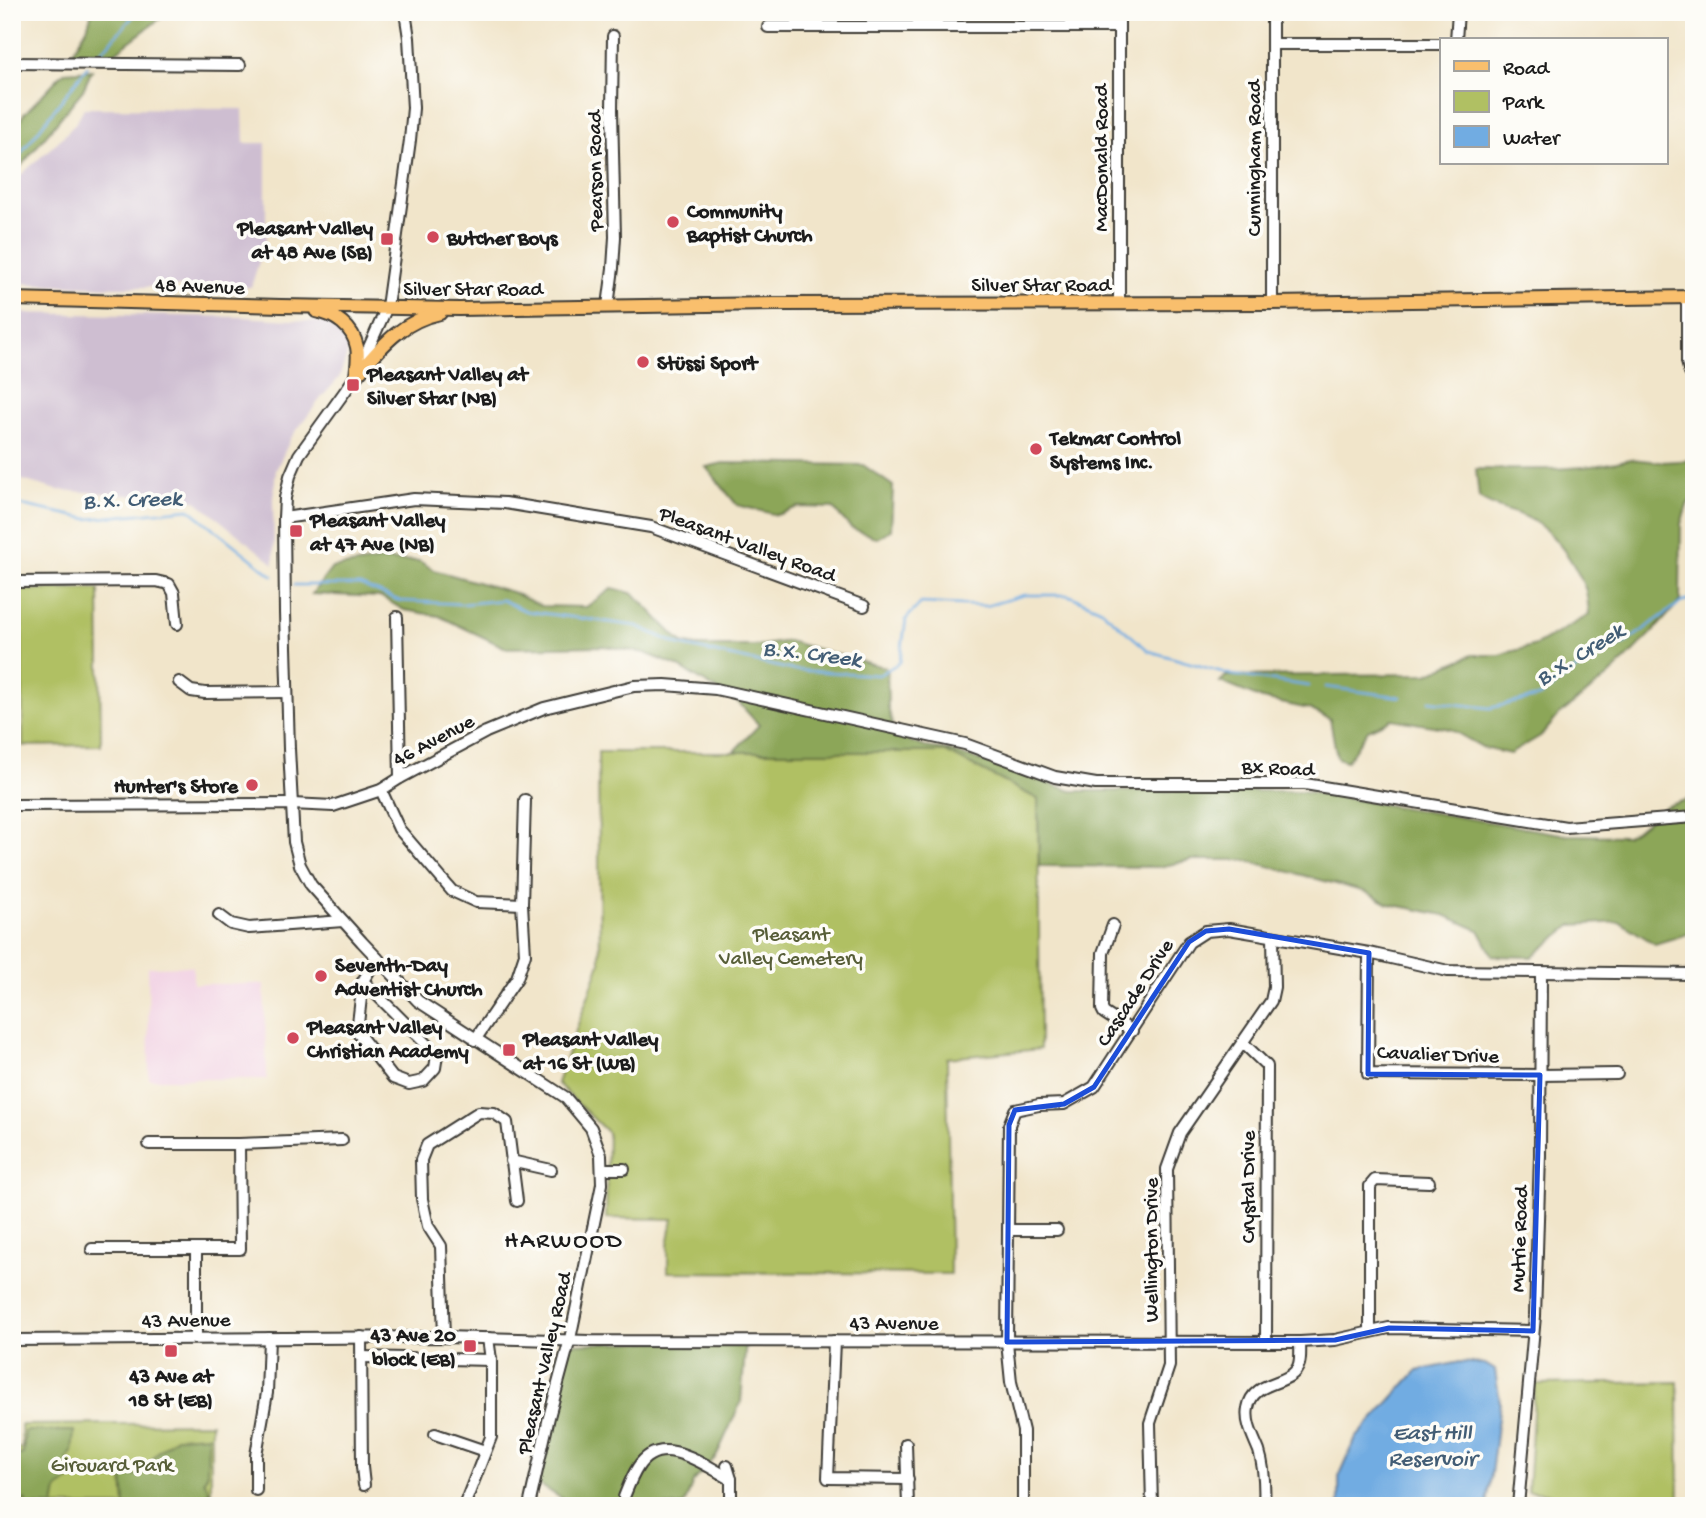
<svg xmlns="http://www.w3.org/2000/svg" width="1706" height="1518" viewBox="0 0 1706 1518" font-family="'Gochi Hand',sans-serif">
  <style>
    .built { fill: #f1d0e3 }
    .industrial { fill: #cebed1 }
    .green { fill: #b0c063; stroke: #666e40; stroke-width: 2 }
    .forest { fill: #8ca659; stroke: #54613a; stroke-width: 2 }
    .water { fill: #71ace2; stroke: #46647f; stroke-width: 2 }
    .lines { fill: none; stroke-linecap: round; stroke-linejoin: round }
    .stream { stroke: #71ace2; stroke-width: 2.5 }
    .minor-casing { stroke: #3c3a36; stroke-width: 14 }
    .major-casing { stroke: #3c3a36; stroke-width: 16 }
    .minor { stroke: #fff; stroke-width: 10 }
    .major { stroke: #f9bf6d; stroke-width: 12 }
    .marked { fill: none; stroke: #1d4ed8; stroke-width: 5; stroke-linejoin: round }
    .poi-dot { fill: #d1495b; stroke: #fdfcf7; stroke-width: 2.5 }
    .labels { text-anchor: middle; stroke-width: 7; stroke-linejoin: round; paint-order: stroke }
    .street-label { font-size: 21px; fill: #1c1c1c; stroke: #fdfcf7 }
    .poi-label { font-size: 21px; font-weight: bold; fill: #1c1c1c; stroke: #fdfcf7; text-anchor: start }
    .park-label { font-size: 21px; fill: #575e38; stroke: #fdfcf7 }
    .water-label { font-size: 23px; font-style: italic; fill: #425d75; stroke: #fdfcf7 }
    .quarter-label { font-size: 24px; letter-spacing: 2px; fill: #1c1c1c; stroke: #fdfcf7 }
  </style>
  <rect width="100%" height="100%" fill="#fdfcf7"/>
  <filter id="ink" filterUnits="userSpaceOnUse"><feTurbulence type="fractalNoise" baseFrequency=".0143" numOctaves="2"/><feDisplacementMap in="SourceGraphic" scale="14" xChannelSelector="R" yChannelSelector="G"/><feConvolveMatrix kernelMatrix="1 2 1 2 8 2 1 2 1" color-interpolation-filters="sRGB"/></filter>
  <filter id="wash" filterUnits="userSpaceOnUse"><feTurbulence type="fractalNoise" baseFrequency=".00686" numOctaves="4" result="noise"/><feDisplacementMap in="SourceGraphic" scale="28" xChannelSelector="R" yChannelSelector="G"/><feGaussianBlur stdDeviation="1.57" result="paint"/><feColorMatrix in="noise" values="0 0 0 0 0 0 0 0 0 0 0 0 0 0 0 0 0 1.4 0 .05"/><feComposite in="paint" operator="in"/></filter>
  <g filter="url(#wash)">
    <rect width="100%" height="100%" fill="#f1e5ca"/>
    <polygon class="built" points="193,966 193,984 264,984 267,1079 149,1079 148,967"/>
    <g class="industrial">
      <polygon points="84,108 243,109 244,143 266,143 266,240 251,287 110,287 12,283 12,183 64,136 75,124"/>
      <polygon points="12,313 243,317 322,322 337,326 345,334 349,344 346,358 339,378 321,398 291,438 276,470 273,500 274,564 195,500 57,490 12,477"/>
    </g>
    <g class="green">
      <polygon points="99,589 101,745 23,746 21,590"/>
      <polygon points="598,752 946,752 1038,799 1040,1049 947,1058 950,1274 668,1272 668,1245 673,1219 606,1218 608,1133 557,1083 600,963"/>
      <polygon points="1678,1382 1679,1506 1551,1506 1552,1494 1528,1491 1535,1384"/>
      <polygon points="211,1423 211,1506 12,1506 12,1449 22,1448 21,1425"/>
    </g>
    <g class="forest">
      <polygon points="92,12 169,12 113,54 69,58 87,28"/>
      <polygon points="92,70 83,90 21,166 12,174 12,134 23,115 64,72"/>
      <path d="M1630,459L1661,462L1694,460V500L1688,503L1681,524L1680,601L1652,633L1609,676L1559,715L1542,735L1510,754L1484,748L1450,729L1392,719L1368,730L1347,761L1337,758L1330,719L1309,709L1262,699L1220,682L1226,676L1427,674L1472,655H1499L1536,645L1589,615C1588,607 1588,596 1585,588C1575,564 1554,531 1530,519C1513,510 1496,510 1479,498L1476,469C1528,469 1580,472 1630,459Z"/>
      <polygon points="723,463 863,465 893,486 891,530 877,538 851,528 833,508 798,507 777,515 737,505 706,467"/>
      <polygon points="383,560 419,561 434,570 512,592 541,606 586,607 613,588 634,594 682,643 696,646 757,646 788,641 887,668 888,707 893,727 906,740 925,747 947,750 1072,791 1303,791 1567,835 1626,836 1639,828 1665,807 1694,797 1694,932 1655,944 1620,922 1572,925 1532,957 1493,956 1479,930 1444,915 1389,904 1366,892 1245,860 1191,860 1159,867 1039,866 1038,799 946,752 733,752 759,725 739,703 677,666 645,653 604,646 506,648 439,616 404,610 381,597 312,594 332,568"/>
      <polygon points="746,1339 741,1402 716,1457 693,1482 685,1503 682,1506 596,1506 564,1500 537,1483 565,1344"/>
      <polygon points="25,1431 74,1431 72,1452 67,1459 76,1474 57,1490 54,1506 28,1506 25,1500 12,1502 12,1457 23,1454"/>
      <polygon points="208,1435 207,1475 204,1480 209,1490 207,1504 125,1506 123,1477 141,1474 157,1453 176,1437"/>
    </g>
    <polygon class="water" points="1460,1362 1485,1364 1495,1370 1500,1402 1487,1506 1339,1506 1339,1477 1356,1438 1417,1371"/>
    <g class="lines">
      <g class="stream">
        <polyline points="94,60 137,12"/>
        <polyline points="12,165 87,67"/>
        <polyline points="12,503 88,519 189,509 273,576"/>
        <polyline points="294,585 360,585 400,601 463,604 502,600 526,611 637,626 679,645 793,670 879,675 900,662 906,619 921,603 986,606 1024,595 1068,595 1100,609 1149,651 1232,675 1309,686"/>
        <polyline points="1326,687 1401,697"/>
        <polyline points="1429,701 1490,708 1539,697 1590,659 1628,641 1680,603 1694,598"/>
      </g>
    </g>
  </g>
  <g filter="url(#ink)">
    <g class="lines">
      <g class="minor-casing">
        <g id="minor">
          <polyline points="405,12 409,38 413,108 410,140 387,307 356,376 299,455 290,476 285,498 284,518 285,613 289,749 294,842 300,865 311,885 362,942 418,1001 565,1097 591,1128 601,1155 602,1184 570,1339 549,1417 529,1506"/>
          <polyline points="1119,12 1119,304"/>
          <polyline points="768,27 1119,27"/>
          <polyline points="1456,40 1458,12"/>
          <polyline points="1273,44 1442,44"/>
          <polyline points="12,63 240,65"/>
          <polyline points="1687,298 1687,362 1690,373 1694,376"/>
          <polyline points="1272,303 1272,12"/>
          <polyline points="608,306 613,268 615,237 612,110 613,36"/>
          <polyline points="284,518 414,499 505,503 651,527 864,606"/>
          <polyline points="12,582 156,581 169,584 174,593 177,624"/>
          <polyline points="397,617 400,778"/>
          <polyline points="179,682 191,691 205,693 287,692"/>
          <polyline points="381,790 399,829 452,891 476,902 522,904"/>
          <polyline points="12,805 292,804 333,806 381,790 400,778 486,732 544,708 634,686 665,685 716,689 965,744 1055,777 1096,784 1305,784 1566,827 1694,817"/>
          <polyline points="219,915 231,924 249,928 343,921"/>
          <polyline points="1113,925 1103,953 1102,1009 1104,1013 1132,1031"/>
          <polyline points="1369,953 1368,1074 1540,1075 1617,1074"/>
          <polyline points="363,981 437,1055 435,1068 423,1081 409,1084 393,1078 357,1032 363,981 377,958"/>
          <polyline points="475,1040 517,978 525,954 522,904 525,800"/>
          <polyline points="1243,1043 1267,1066 1266,1341"/>
          <polyline points="149,1144 239,1144 342,1140"/>
          <polyline points="511,1161 551,1170"/>
          <polyline points="603,1169 624,1169"/>
          <polyline points="1008,1230 1057,1230"/>
          <polyline points="92,1249 240,1249 239,1144"/>
          <polyline points="196,1250 196,1338"/>
          <polyline points="1370,1331 1370,1186 1375,1180 1429,1182"/>
          <polyline points="361,1337 362,1467 364,1485"/>
          <polyline points="444,1337 441,1246 428,1226 422,1199 421,1160 427,1145 479,1112 494,1113 507,1122 517,1201"/>
          <polyline points="12,1340 444,1337 590,1341 1300,1342 1335,1340 1389,1328 1533,1331"/>
          <polyline points="834,1341 828,1478 908,1479"/>
          <polyline points="361,1357 491,1360"/>
          <polyline points="435,1434 485,1451"/>
          <polyline points="906,1444 908,1506"/>
          <polyline points="727,1466 731,1479 731,1506"/>
          <polyline points="256,1490 256,1455 267,1393 269,1338"/>
          <path d="M624,1497C628,1487 632,1476 638,1467C661,1431 704,1465 731,1479"/>
          <polyline points="464,1506 491,1437 491,1360 488,1338"/>
          <polyline points="1023,1506 1023,1431 1011,1382 1007,1342 1009,1125 1015,1110 1039,1105 1064,1104 1094,1087 1189,942 1206,931 1229,929 1369,953 1448,971 1694,974"/>
          <polyline points="1152,1506 1150,1423 1169,1366 1167,1169 1180,1133 1271,1001 1274,987 1273,937"/>
          <path d="M1264,1506C1265,1489 1264,1467 1259,1451C1254,1438 1245,1423 1248,1408C1253,1378 1293,1387 1299,1364C1301,1357 1300,1348 1300,1342"/>
          <polyline points="1518,1506 1535,1316 1540,1155 1541,973"/>
        </g>
      </g>
      <g class="major-casing">
        <g id="major">
          <polyline points="12,299 281,306 459,309 775,304 1272,303 1694,297"/>
          <path d="M316,311C335,314 353,327 357,347C359,356 357,367 356,376"/>
          <path d="M356,376C381,347 401,321 440,313"/>
        </g>
      </g>
      <use href="#minor" class="minor"/>
      <use href="#major" class="major"/>
    </g>
  </g>
  <path class="marked" d="M1229,929L1369,953L1368,1074L1540,1075L1533,1331L1389,1328L1335,1340L1007,1342L1009,1125L1015,1110L1064,1104L1094,1087L1189,942L1206,931Z"/>
  <g class="poi-dot">
    <circle cx="673" cy="222" r="7"/>
    <circle cx="433" cy="237" r="7"/>
    <rect x="380" y="232" width="14" height="14" rx="3.5"/>
    <circle cx="643" cy="362" r="7"/>
    <rect x="346" y="378" width="14" height="14" rx="3.5"/>
    <circle cx="1036" cy="449" r="7"/>
    <rect x="289" y="524" width="14" height="14" rx="3.5"/>
    <circle cx="252" cy="785" r="7"/>
    <circle cx="321" cy="976" r="7"/>
    <circle cx="293" cy="1038" r="7"/>
    <rect x="502" y="1043" width="14" height="14" rx="3.5"/>
    <rect x="463" y="1339" width="14" height="14" rx="3.5"/>
    <rect x="164" y="1344" width="14" height="14" rx="3.5"/>
  </g>
  <g class="labels">
    <g class="street-label">
      <text transform="translate(1100 158) rotate(-90)" y="7">MacDonald Road</text>
      <text transform="translate(1253 158) rotate(-90)" y="7">Cunningham Road</text>
      <text transform="translate(594 171) rotate(-91)" y="7">Pearson Road</text>
      <text x="1041" y="291">Silver Star Road</text>
      <text transform="translate(200 285) rotate(2)" y="7">48 Avenue</text>
      <text x="473" y="295">Silver Star Road</text>
      <text transform="translate(748 543) rotate(20)" y="7">Pleasant Valley Road</text>
      <text transform="translate(433 739) rotate(-28)" y="7">46 Avenue</text>
      <text transform="translate(1278 767) rotate(2)" y="7">Bx Road</text>
      <text transform="translate(1134 992) rotate(-57)" y="7">Cascade Drive</text>
      <text transform="translate(1438 1053) rotate(2)" y="7">Cavalier Drive</text>
      <text transform="translate(1247 1187) rotate(-90)" y="7">Crystal Drive</text>
      <text transform="translate(1518 1239) rotate(-88)" y="7">Mutrie Road</text>
      <text transform="translate(1150 1250) rotate(-90)" y="7">Wellington Drive</text>
      <text transform="translate(186 1319) rotate(-1)" y="7">43 Avenue</text>
      <text x="894" y="1329">43 Avenue</text>
      <text transform="translate(543 1363) rotate(-77)" y="7">Pleasant Valley Road</text>
    </g>
    <g class="poi-label">
      <text x="687" y="217">Community<tspan x="687" dy="24">Baptist Church</tspan></text>
      <text x="373" y="234" text-anchor="end">Pleasant Valley<tspan x="373" dy="24">at 48 Ave (SB)</tspan></text>
      <text x="447" y="244">Butcher Boys</text>
      <text x="657" y="369">Stüssi Sport</text>
      <text x="367" y="380">Pleasant Valley at<tspan x="367" dy="24">Silver Star (NB)</tspan></text>
      <text x="1050" y="444">Tekmar Control<tspan x="1050" dy="24">Systems Inc.</tspan></text>
      <text x="310" y="526">Pleasant Valley<tspan x="310" dy="24">at 47 Ave (NB)</tspan></text>
      <text x="238" y="792" text-anchor="end">Hunter's Store</text>
      <text x="335" y="971">Seventh-Day<tspan x="335" dy="24">Adventist Church</tspan></text>
      <text x="307" y="1033">Pleasant Valley<tspan x="307" dy="24">Christian Academy</tspan></text>
      <text x="523" y="1045">Pleasant Valley<tspan x="523" dy="24">at 16 St (WB)</tspan></text>
      <text x="456" y="1341" text-anchor="end">43 Ave 20<tspan x="456" dy="24">block (EB)</tspan></text>
      <text x="171" y="1382" text-anchor="middle">43 Ave at<tspan x="171" dy="24">18 St (EB)</tspan></text>
    </g>
    <g class="park-label">
      <text x="791" y="940">Pleasant<tspan x="791" dy="24">Valley Cemetery</tspan></text>
      <text x="112" y="1471">Girouard Park</text>
    </g>
    <g class="water-label">
      <text transform="translate(132 498) rotate(-2)" y="8">B.X. Creek</text>
      <text transform="translate(812 652) rotate(7)" y="8">B.X. Creek</text>
      <text transform="translate(1579 653) rotate(-32)" y="8">B.X. Creek</text>
      <text x="1432" y="1439">East Hill<tspan x="1432" dy="26">Reservoir</tspan></text>
    </g>
    <g class="quarter-label">
      <text x="564" y="1247">HARWOOD</text>
    </g>
  </g>
  <rect width="1706" height="1518" fill="none" stroke="#fdfcf7" stroke-width="42"/>
  <rect x="1440" y="38" width="228" height="126" fill="#fdfcf7" stroke="#a3a29f" stroke-width="2"/>
  <rect x="1454" y="61" width="35" height="10" fill="#f9bf6d" stroke="#a3a29f" stroke-width="2"/>
  <text x="1503" y="74" font-size="21" fill="#1c1c1c">Road</text>
  <rect x="1454" y="91" width="35" height="21" fill="#b0c063" stroke="#a3a29f" stroke-width="2"/>
  <text x="1503" y="108" font-size="21" fill="#1c1c1c">Park</text>
  <rect x="1454" y="126" width="35" height="21" fill="#71ace2" stroke="#a3a29f" stroke-width="2"/>
  <text x="1503" y="144" font-size="21" fill="#1c1c1c">Water</text>
</svg>
